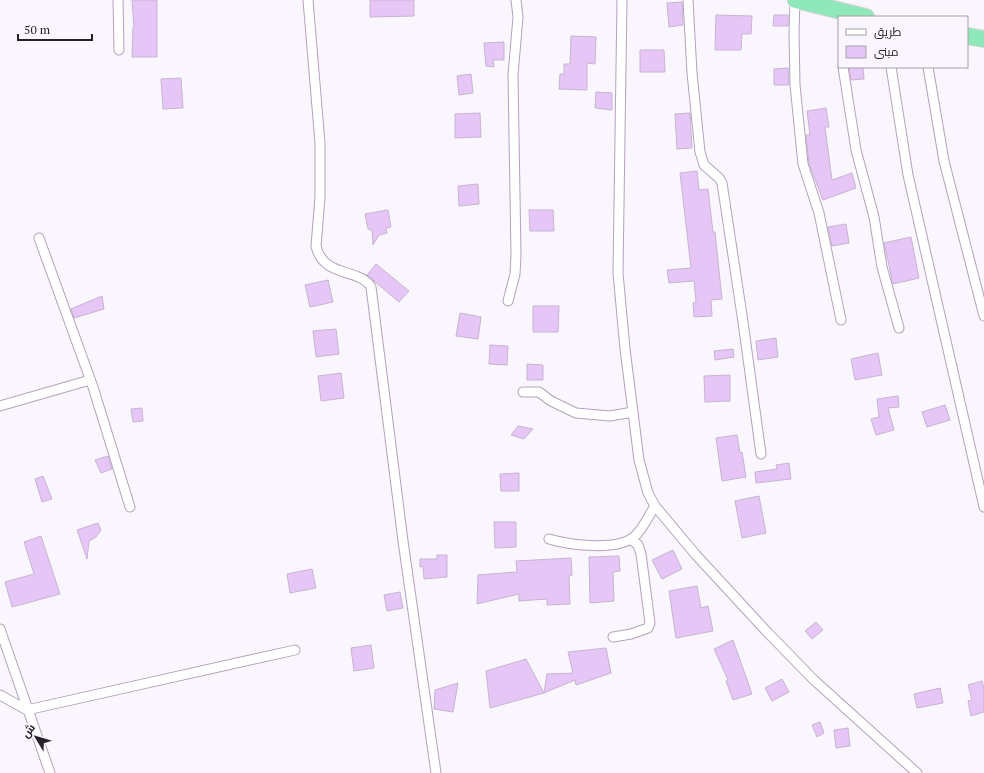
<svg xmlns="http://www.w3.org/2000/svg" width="984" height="773" viewBox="0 0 984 773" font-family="'PT Serif',Cairo,serif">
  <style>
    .building { fill: #e6c6f6; stroke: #c7b4d1 }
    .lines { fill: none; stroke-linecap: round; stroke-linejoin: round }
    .minor-casing { stroke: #b4a1be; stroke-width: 11 }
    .trunk-casing { stroke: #d4d2d5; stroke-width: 18 }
    .minor { stroke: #fff; stroke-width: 9 }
    .trunk { stroke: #8fe8ba; stroke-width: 16 }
  </style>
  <rect width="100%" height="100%" fill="#faf6fd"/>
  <g class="building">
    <polygon points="132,0 157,0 157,57 132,57 133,27 134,27"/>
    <polygon points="370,0 414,0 414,16 370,17"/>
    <polygon points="682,2 683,25 669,27 667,3"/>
    <polygon points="716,15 752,16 751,34 742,34 741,50 715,50"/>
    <polygon points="774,15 788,15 788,26 773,26"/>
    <polygon points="571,36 596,37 595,64 587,63 587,90 559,89 560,74 564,74 564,64 570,64"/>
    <polygon points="504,42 504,60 493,60 494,67 486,66 484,43"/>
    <polygon points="640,50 664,50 665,72 640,72"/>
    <polygon points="849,67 863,67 864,79 851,80"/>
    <polygon points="788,68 789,85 774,85 774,69"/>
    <polygon points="471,74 473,93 459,95 457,76"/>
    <polygon points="181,78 183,108 163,109 161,79"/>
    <polygon points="596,92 612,93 612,110 595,108"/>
    <polygon points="826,108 829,127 825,127 832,180 852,173 856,188 823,200 809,164 806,135 810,135 807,111"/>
    <polygon points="480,113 481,137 455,138 455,114"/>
    <polygon points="690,113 692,148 677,149 675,114"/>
    <polygon points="697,171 699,190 708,189 713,232 715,232 722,299 711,300 712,316 694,317 693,303 696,302 694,281 669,283 667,270 691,268 680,173"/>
    <polygon points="478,184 479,204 459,206 458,186"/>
    <polygon points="388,210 391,227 386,228 387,233 379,235 373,245 372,230 368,229 365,214"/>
    <polygon points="529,210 553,210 554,231 530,231"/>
    <polygon points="846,224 849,243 832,246 828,227"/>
    <polygon points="911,237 919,278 893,284 884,243"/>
    <polygon points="376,264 409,291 399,302 367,275"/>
    <polygon points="328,280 333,302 310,307 305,285"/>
    <polygon points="102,296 104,309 74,318 71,309"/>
    <polygon points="533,306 559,306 558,332 533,332"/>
    <polygon points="460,313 481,317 478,339 456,336"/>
    <polygon points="336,329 339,354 316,357 313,331"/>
    <polygon points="776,338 778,357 758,360 756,341"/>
    <polygon points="490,345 508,346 507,365 489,364"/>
    <polygon points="733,349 734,357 715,360 714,351"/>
    <polygon points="878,353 882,375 855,380 851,359"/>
    <polygon points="527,364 543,365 543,380 527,380"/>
    <polygon points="341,373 344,398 321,401 318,376"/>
    <polygon points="730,375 730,401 705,402 704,376"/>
    <polygon points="898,396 899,407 888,408 894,430 876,435 871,419 879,417 877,399"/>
    <polygon points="945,405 950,420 927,427 922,412"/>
    <polygon points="142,408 143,421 133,422 131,409"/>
    <polygon points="518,426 533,429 524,439 511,435"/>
    <polygon points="737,435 740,453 742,452 746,477 722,481 716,438"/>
    <polygon points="108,456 112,469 101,473 95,460"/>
    <polygon points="789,463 791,479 756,483 755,472 777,469 776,465"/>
    <polygon points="519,473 519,491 501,491 500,474"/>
    <polygon points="43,476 52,499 42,502 35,479"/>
    <polygon points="759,496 766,533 742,538 735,501"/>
    <polygon points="494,522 516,522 516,547 495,548"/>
    <polygon points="98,523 101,530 96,537 89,541 87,559 77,530"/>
    <polygon points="41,536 60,594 12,607 5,582 34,574 24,542"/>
    <polygon points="673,550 682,569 662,579 652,560"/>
    <polygon points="437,555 447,555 447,577 424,579 423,566 420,567 420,559 437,559"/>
    <polygon points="619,556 620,571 613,572 614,601 590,603 589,557"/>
    <polygon points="571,558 572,575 569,576 570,604 547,605 547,599 519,601 519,594 477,604 478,575 517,572 516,561"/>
    <polygon points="312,569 316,588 290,593 287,574"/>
    <polygon points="697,586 701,608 708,606 713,631 676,638 669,591"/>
    <polygon points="400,592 403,608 387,611 384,595"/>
    <polygon points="816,622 823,630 812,639 805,631"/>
    <polygon points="733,640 752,694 733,700 726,681 728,680 714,649"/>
    <polygon points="371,645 374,668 354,671 351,648"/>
    <polygon points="606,648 611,673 576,685 575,680 544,693 547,674 573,673 568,652"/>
    <polygon points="526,659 544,693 490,708 486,671"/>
    <polygon points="782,679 789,692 772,701 765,688"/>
    <polygon points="982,681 984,688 984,712 971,716 968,701 972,700 968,685"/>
    <polygon points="458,683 453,712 434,709 435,690"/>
    <polygon points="940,688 943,703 917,708 914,694"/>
    <polygon points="820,722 824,733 817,737 812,725"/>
    <polygon points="848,728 850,746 836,748 834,730"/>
  </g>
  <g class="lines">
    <g class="minor-casing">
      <g id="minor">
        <polyline points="118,0 119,50"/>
        <path d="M308,0L320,143V197L316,246C323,278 360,268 371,287L403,541L436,773"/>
        <polyline points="622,0 618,273 625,349 639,460 648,493 655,506 696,555 768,633 814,680 917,773"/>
        <polyline points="688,0 692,73 700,152 704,165 719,178 722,183 743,322 761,454"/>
        <polyline points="795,0 794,33 795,85 803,164 819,213 841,320"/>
        <polyline points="843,67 856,150 874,217 882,267 899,328"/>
        <polyline points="891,67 908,175 984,507"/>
        <polyline points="928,67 944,161 984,316"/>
        <polyline points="39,238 93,387 130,507"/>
        <polyline points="508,301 515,274 516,255 513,75 518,17 516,0"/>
        <polyline points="523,392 539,392 551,401 576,413 610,416 633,412"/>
        <polyline points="0,406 90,380"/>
        <path d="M549,539C569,545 620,552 636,535C644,527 649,515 655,506"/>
        <polyline points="0,629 50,773"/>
        <polyline points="613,637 631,634 648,628 650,623 641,554 638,545 631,539"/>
        <polyline points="0,695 27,710 295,650"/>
      </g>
    </g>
    <g class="trunk-casing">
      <g id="trunk">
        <polyline points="796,0 866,17"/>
        <polyline points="967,36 984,39"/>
      </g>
    </g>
    <use href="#minor" class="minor"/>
    <use href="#trunk" class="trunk"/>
  </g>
  <rect x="838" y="16" width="130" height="52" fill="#faf6fd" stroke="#a6a0a9"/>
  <rect x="846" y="29" width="20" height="6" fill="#ffffff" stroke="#a6a0a9"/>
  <text x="874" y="36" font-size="12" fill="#27202b">طريق</text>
  <rect x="846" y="46" width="20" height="12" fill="#e6c6f6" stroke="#a6a0a9"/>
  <text x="874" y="56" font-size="12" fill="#27202b">مبنى</text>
  <g transform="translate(36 737) rotate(308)" stroke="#faf6fd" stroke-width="3" paint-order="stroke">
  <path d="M0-3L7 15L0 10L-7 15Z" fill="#27202b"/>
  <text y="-6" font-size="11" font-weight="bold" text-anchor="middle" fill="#27202b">ش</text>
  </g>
  <path d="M18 34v6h74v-6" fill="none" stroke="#27202b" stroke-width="2"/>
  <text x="24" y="34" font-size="12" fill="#27202b" stroke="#faf6fd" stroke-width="3" paint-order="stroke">50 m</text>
</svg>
